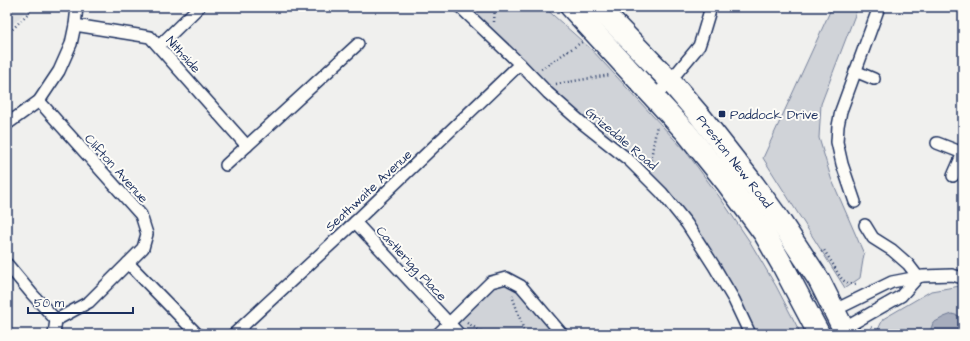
<svg xmlns="http://www.w3.org/2000/svg" width="970" height="341" viewBox="0 0 970 341" font-family="'Architects Daughter',sans-serif">
  <style>
    .built { fill: #e0e2e3 }
    .green { fill: #d0d3d8; stroke: #76819b }
    .water { fill: #a7adbd; stroke: #6f7b97 }
    .lines { fill: none; stroke-linecap: round; stroke-linejoin: round }
    .street-casing { stroke: #1b2f5e; stroke-width: 14 }
    .highway-casing { stroke: #1b2f5e; stroke-width: 24 }
    .path { stroke: #1b2f5e; stroke-width: 2.5; stroke-dasharray: 1 3; stroke-linecap: butt }
    .street { stroke: #fdfcf7; stroke-width: 11 }
    .highway { stroke: #fdfcf7; stroke-width: 21 }
    .poi-dot { fill: #1b2f5e; stroke: #fdfcf7; stroke-width: 1.5 }
    .labels { text-anchor: middle; stroke-width: 4; stroke-linejoin: round; paint-order: stroke }
    .street-label { font-size: 13px; fill: #1b2f5e; stroke: #fdfcf7 }
    .poi-label { font-size: 13px; fill: #1b2f5e; stroke: #fdfcf7; text-anchor: start }
  </style>
  <rect width="100%" height="100%" fill="#f0f0ee"/>
  <filter id="ink" filterUnits="userSpaceOnUse"><feTurbulence type="fractalNoise" baseFrequency=".025" numOctaves="2"/><feDisplacementMap in="SourceGraphic" scale="8" xChannelSelector="R" yChannelSelector="G"/><feConvolveMatrix kernelMatrix="1 2 1 2 8 2 1 2 1" color-interpolation-filters="sRGB"/></filter>
  <g filter="url(#ink)">
    <polygon class="built" points="7,7 30,7 7,31"/>
    <g class="green">
      <polygon points="460,7 544,7 592,50 687,153 721,199 750,242 776,286 801,334 750,334 734,300 662,193"/>
      <polygon points="832,7 858,7 821,104 819,138 831,178 864,254 860,278 845,288 763,158"/>
      <polygon points="506,278 562,334 459,334 449,323 491,282"/>
      <polygon points="960,286 963,287 963,334 876,334 883,319 931,291"/>
    </g>
    <polygon class="water" points="952,314 962,317 963,318 963,334 929,334 933,323 944,317"/>
    <g class="lines">
      <g class="street-casing">
        <g id="street">
          <polyline points="460,7 520,64 548,93 582,123 630,161 662,193 687,224 714,266 734,300 750,334"/>
          <polyline points="75,25 150,37 247,146"/>
          <polyline points="159,46 199,7"/>
          <polyline points="855,71 874,79"/>
          <polyline points="654,97 670,81 699,46 702,37 711,7"/>
          <polyline points="7,124 39,101 59,71 71,44 75,25 77,7"/>
          <polyline points="937,143 963,153"/>
          <polyline points="226,165 358,44"/>
          <polyline points="953,176 963,153"/>
          <polyline points="855,202 842,164 837,142 838,126 841,111 879,7"/>
          <polyline points="355,222 459,334"/>
          <polyline points="865,225 873,238 892,250 908,264 918,277"/>
          <polyline points="128,263 197,334"/>
          <polyline points="7,264 32,294 56,320 89,302 143,248 147,234 141,215 39,101"/>
          <polyline points="835,310 892,282 923,276 952,275 963,278"/>
          <polyline points="843,329 901,296 918,277"/>
          <polyline points="54,334 56,320"/>
          <polyline points="234,334 355,222 520,64"/>
          <polyline points="438,334 491,282 506,278 521,286 562,334"/>
        </g>
      </g>
      <g class="highway-casing">
        <g id="highway">
          <polyline points="571,7 686,132 727,183 764,233 783,266 819,334"/>
          <polyline points="598,7 670,81 700,116 754,185 778,218 819,280 846,334"/>
        </g>
      </g>
      <g class="path">
        <polyline points="494,22 495,7"/>
        <polyline points="7,35 34,7"/>
        <polyline points="541,69 582,42"/>
        <polyline points="556,84 610,75"/>
        <polyline points="650,164 657,125"/>
        <path d="M821,252L824,250C827,255 831,261 834,266C840,277 843,285 857,284"/>
        <polyline points="512,295 525,334"/>
        <polyline points="467,323 486,334"/>
        <polyline points="868,334 869,331 872,328 871,326"/>
      </g>
      <use href="#street" class="street"/>
      <use href="#highway" class="highway"/>
    </g>
  </g>
  <rect class="poi-dot" x="718" y="110" width="8" height="8" rx="2"/>
  <g class="labels">
    <g class="street-label">
      <text transform="translate(184 54) rotate(48)" y="5">Nithside</text>
      <text transform="translate(622 138) rotate(40)" y="5">Grizedale Road</text>
      <text transform="translate(735 161) rotate(52)" y="5">Preston New Road</text>
      <text transform="translate(117 168) rotate(48)" y="5">Clifton Avenue</text>
      <text transform="translate(368 190) rotate(-43)" y="5">Seathwaite Avenue</text>
      <text transform="translate(412 263) rotate(47)" y="5">Castlerigg Place</text>
    </g>
    <g class="poi-label">
      <text x="730" y="119">Paddock Drive</text>
    </g>
  </g>
  <rect width="970" height="341" fill="none" stroke="#fdfcf7" stroke-width="24"/>
  <rect x="12" y="12" width="946" height="317" fill="none" stroke="#1b2f5e" stroke-width="1.5" filter="url(#ink)"/>
  <path d="M28 307v6h105v-6" fill="none" stroke="#1b2f5e" stroke-width="2"/>
  <text x="34" y="307" font-size="12" fill="#1b2f5e" stroke="#fdfcf7" stroke-width="3" paint-order="stroke">50 m</text>
</svg>
